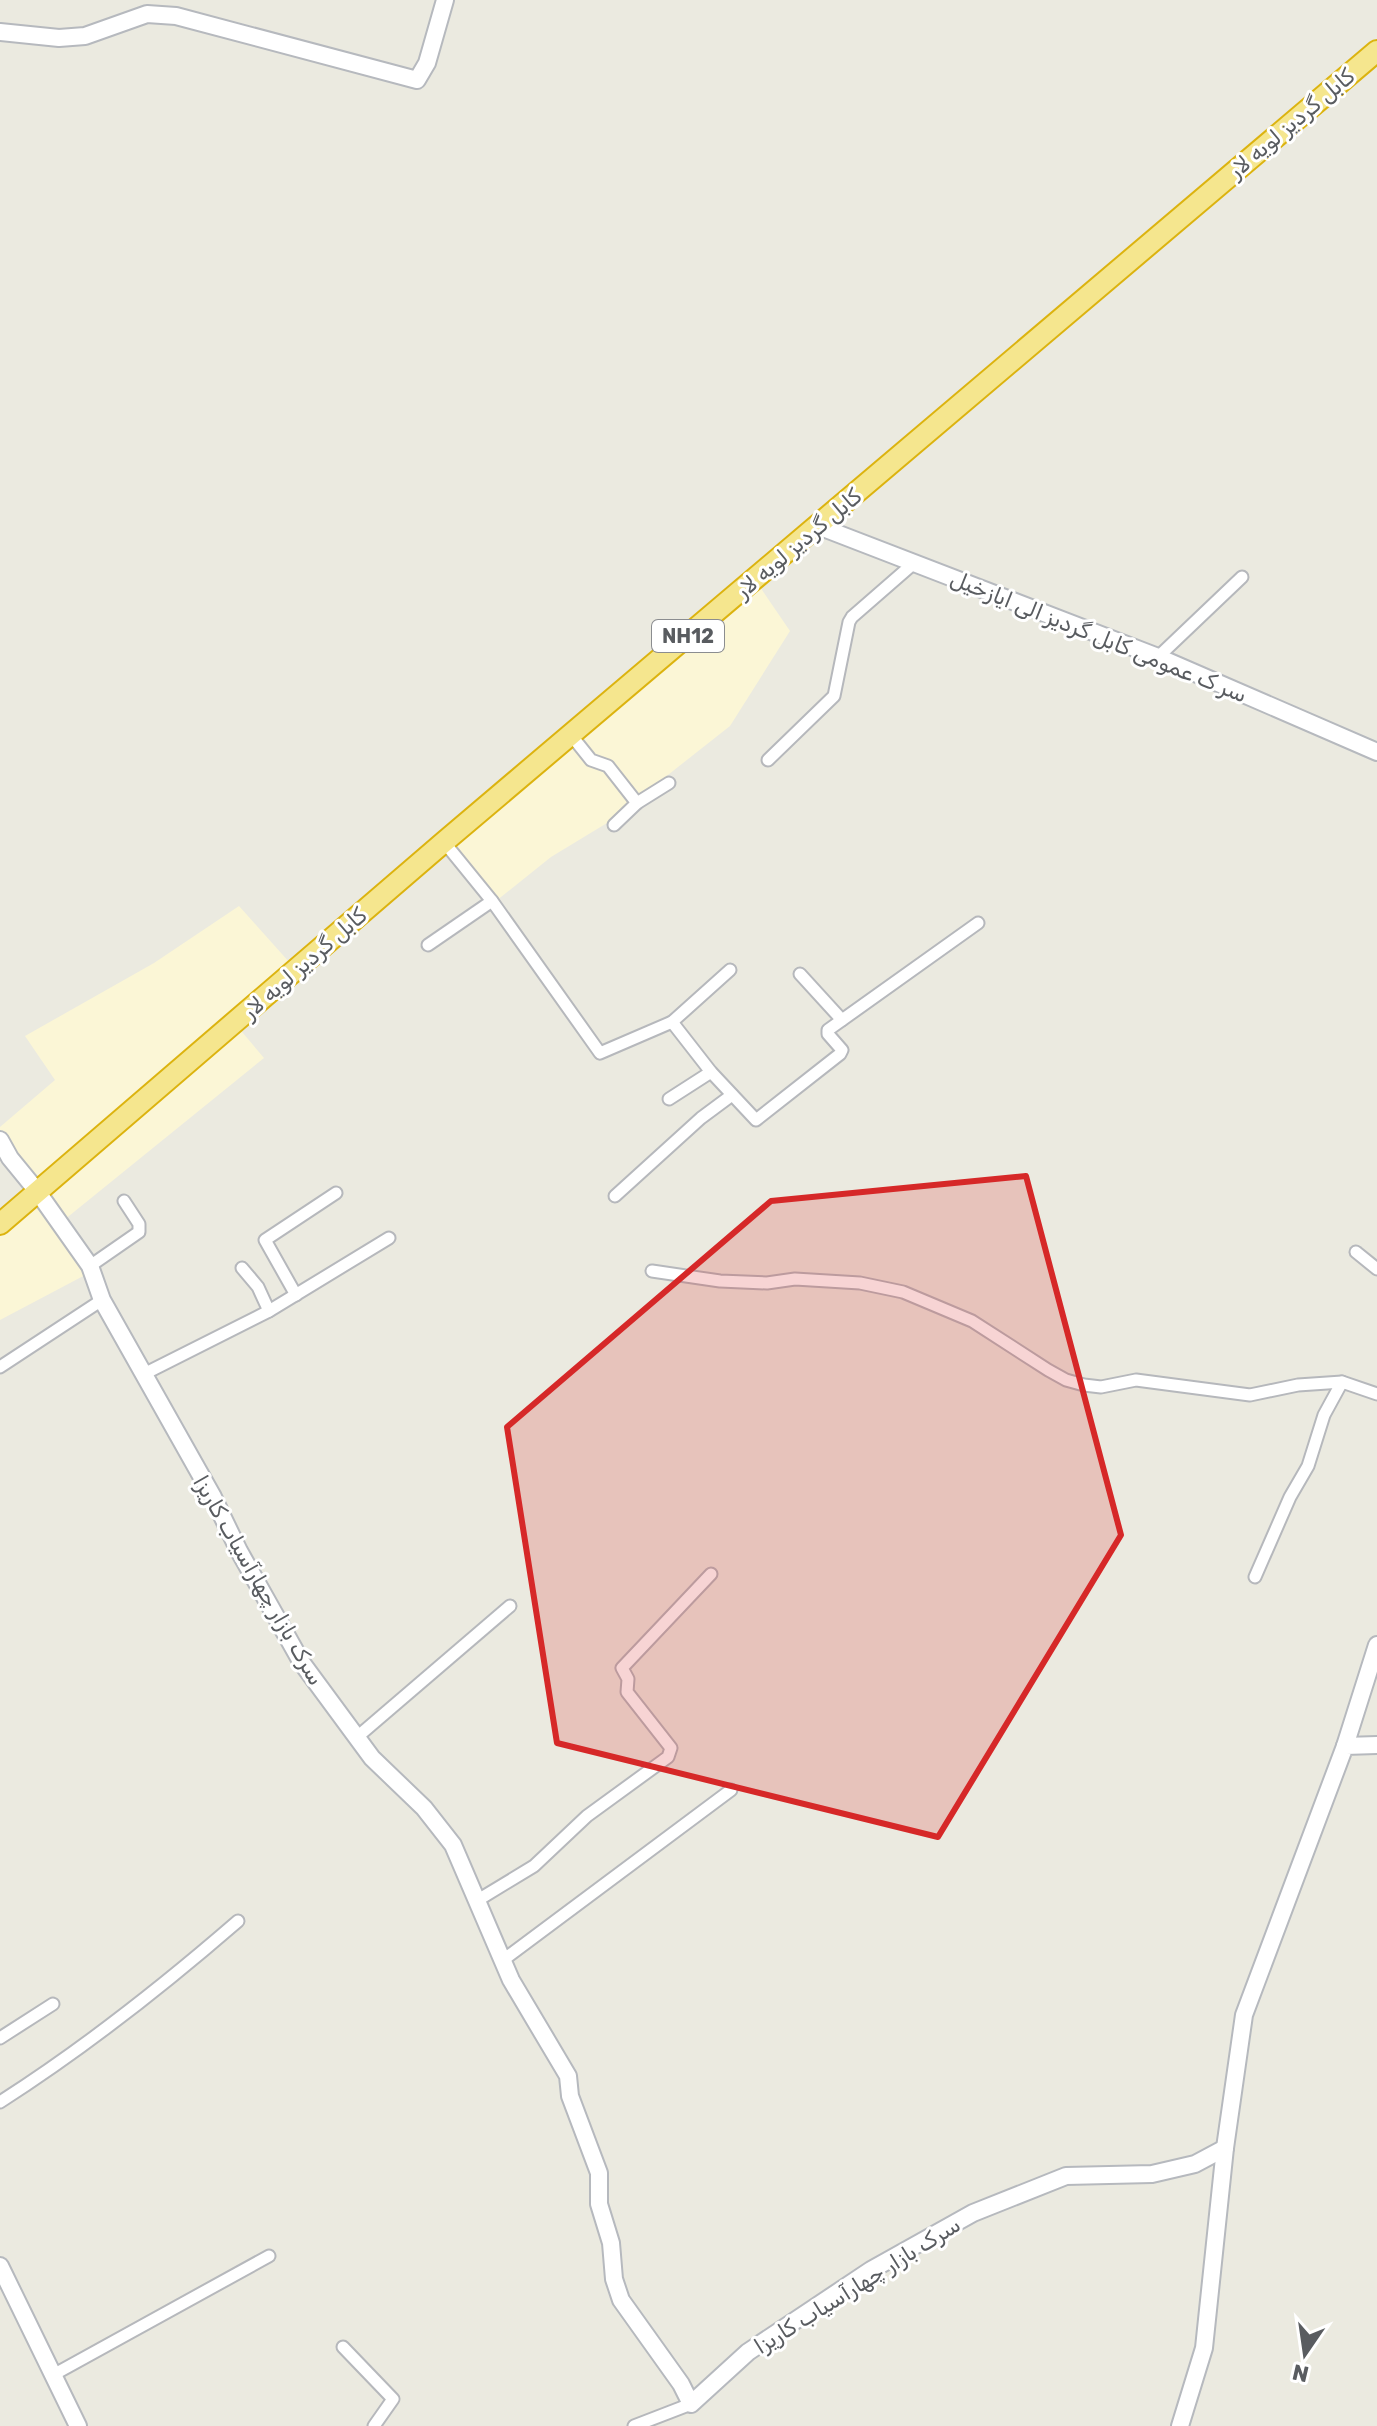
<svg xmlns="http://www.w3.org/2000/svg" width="1377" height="2426" viewBox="0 0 1377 2426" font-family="Rubik,'Noto Sans Arabic',sans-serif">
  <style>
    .commercial { fill: #fbf6d6 }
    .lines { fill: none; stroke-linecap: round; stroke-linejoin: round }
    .street-casing { stroke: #b6b8bc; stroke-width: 15 }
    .secondary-casing { stroke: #b6b9be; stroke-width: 20 }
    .highway-casing { stroke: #dcb30f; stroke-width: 24 }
    .street { stroke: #fff; stroke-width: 11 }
    .secondary { stroke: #fff; stroke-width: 16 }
    .highway { stroke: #f5e68e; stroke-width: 20 }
    .marked { fill: #d62828; fill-opacity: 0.2; stroke: #d62828; stroke-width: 6; stroke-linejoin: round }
    .labels { text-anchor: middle; stroke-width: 6; stroke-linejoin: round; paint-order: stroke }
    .shield { fill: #fff; stroke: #8b8d90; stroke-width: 2 }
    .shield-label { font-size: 20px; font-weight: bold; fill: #595c60 }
    .street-label { font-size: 22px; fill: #595c60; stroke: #fff }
  </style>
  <rect width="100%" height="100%" fill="#ebeae0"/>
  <g class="commercial">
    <polygon points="758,584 790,631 730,726 607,823 551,857 496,901 443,848"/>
    <polygon points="239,906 290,963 31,1188 0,1145 0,1127 55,1080 25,1036 154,963"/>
    <polygon points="237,1026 264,1058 64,1220 89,1273 0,1320 0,1225"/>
  </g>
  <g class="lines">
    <g class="street-casing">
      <g id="street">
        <polyline points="1158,657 1242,577"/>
        <polyline points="571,735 591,760 608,766 637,803"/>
        <polyline points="768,760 834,696 849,622 852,617 914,563"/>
        <polyline points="614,825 637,803 669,783"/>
        <polyline points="444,842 492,901 600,1053 672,1022 730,970"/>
        <polyline points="428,945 492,901"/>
        <polyline points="800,974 842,1020"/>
        <polyline points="672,1022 711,1072 756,1120 840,1054 842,1050 828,1034 828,1030 978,923"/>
        <polyline points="669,1099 711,1072"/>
        <polyline points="615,1196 701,1118 732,1095"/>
        <polyline points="1356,1252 1377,1269"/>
        <polyline points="90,1266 139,1232 139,1224 124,1201"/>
        <polyline points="242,1268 258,1287 269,1311"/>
        <polyline points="652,1271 720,1281 767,1283 795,1279 860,1283 903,1292 972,1321 1048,1370 1066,1380 1084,1385 1101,1387 1136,1380 1250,1395 1298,1385 1342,1382 1377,1394"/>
        <polyline points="296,1295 265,1240 336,1193"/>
        <polyline points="0,1367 102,1300"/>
        <polyline points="144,1374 269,1311 389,1238"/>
        <polyline points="1255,1577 1290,1497 1308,1466 1324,1415 1342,1382"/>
        <polyline points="356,1738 510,1606"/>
        <polyline points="478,1900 534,1866 587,1816 668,1757 671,1748 627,1692 628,1679 622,1668 711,1574"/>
        <polyline points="503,1960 731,1790"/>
        <polyline points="0,2038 53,2004"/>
        <path d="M0,2102C83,2049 163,1986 238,1921"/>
        <polyline points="343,2347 393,2399 374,2426"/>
        <polyline points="53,2375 269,2256"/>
        <polyline points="634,2426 691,2404"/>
      </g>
    </g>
    <g class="secondary-casing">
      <g id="secondary">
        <polyline points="0,32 59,38 85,36 147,14 176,16 417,80 427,63 445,0"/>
        <polyline points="818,526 1158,657 1377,752"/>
        <polyline points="0,1140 10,1158 37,1191 90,1266 102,1300 213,1497 239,1551 302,1663 372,1758 424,1808 453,1845 511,1980 568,2076 570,2096 599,2173 599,2204 611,2243 614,2279 621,2300 681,2384 691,2404 748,2352 871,2270 973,2213 1066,2176 1152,2174 1195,2164 1225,2148"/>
        <polyline points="1345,1746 1377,1645"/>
        <polyline points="0,2266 78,2426"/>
        <polyline points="1180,2426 1204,2348 1225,2148 1244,2015 1345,1746 1377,1745"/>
      </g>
    </g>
    <g class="highway-casing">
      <polyline id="highway" points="0,1224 444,842 1377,51"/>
    </g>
    <use href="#street" class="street"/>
    <use href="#secondary" class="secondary"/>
    <use href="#highway" class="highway"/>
  </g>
  <path class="marked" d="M1026,1176L1121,1535L938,1837L557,1743L507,1427L771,1201Z"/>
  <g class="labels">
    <rect class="shield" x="652" y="620" width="72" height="32" rx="6"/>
    <g class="shield-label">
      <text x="688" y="643">NH12</text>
    </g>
    <g class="street-label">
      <text transform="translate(1291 123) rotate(-40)" y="8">کابل گردیز لویه لار</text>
      <text transform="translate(798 543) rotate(-40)" y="8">کابل گردیز لویه لار</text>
      <text transform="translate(1099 636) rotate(22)" y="8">سر ک عمومی کابل گردیز الی ایازخیل</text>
      <text transform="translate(304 963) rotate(-41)" y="8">کابل گردیز لویه لار</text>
      <text transform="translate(259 1580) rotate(60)" y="8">سرک بازار چهارآسیاب کاریزا</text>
      <text transform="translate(857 2285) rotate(-32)" y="8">سرک بازار چهارآسیاب کاریزا</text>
    </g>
  </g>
  <g transform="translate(1305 2354) rotate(193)" stroke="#ffffff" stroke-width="6" paint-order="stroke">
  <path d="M0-6L14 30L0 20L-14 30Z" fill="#595c60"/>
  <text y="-12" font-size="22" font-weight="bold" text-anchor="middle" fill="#595c60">N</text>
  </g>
</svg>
